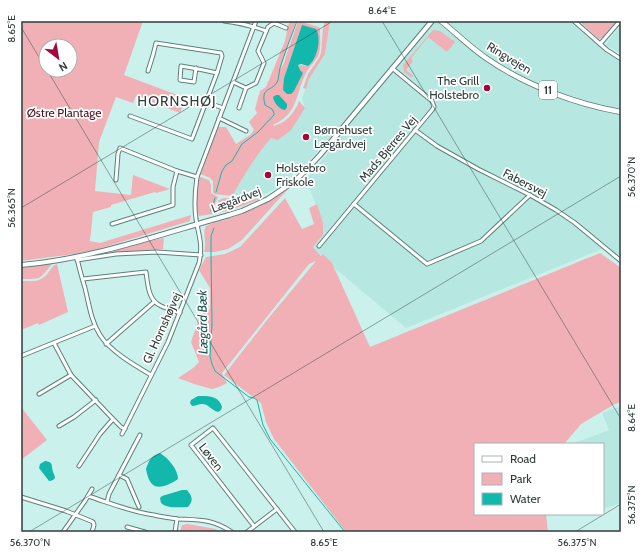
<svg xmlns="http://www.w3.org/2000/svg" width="642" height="553" viewBox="0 0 642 553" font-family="Cabin,sans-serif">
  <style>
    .built { fill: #b7e7e1 }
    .green { fill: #f0b0b6; fill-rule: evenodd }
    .water { fill: #12b8ac }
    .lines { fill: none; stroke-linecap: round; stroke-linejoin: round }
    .stream { stroke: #12b8ac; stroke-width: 1 }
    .street-casing { stroke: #5d807c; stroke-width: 5 }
    .secondary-casing { stroke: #5d807c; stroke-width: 6 }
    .primary-casing { stroke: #5d807c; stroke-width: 6 }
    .street { stroke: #fff; stroke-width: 3 }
    .secondary { stroke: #fff; stroke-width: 4 }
    .primary { stroke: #fff; stroke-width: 4.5 }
    .ticks { fill: none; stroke: #2e3d3b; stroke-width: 1; stroke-opacity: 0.45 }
    .poi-dot { fill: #a3063a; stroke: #fff; stroke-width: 1.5 }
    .labels { text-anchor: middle; stroke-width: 3.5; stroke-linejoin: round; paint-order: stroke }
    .shield { fill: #fff; stroke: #6d7776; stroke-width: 1 }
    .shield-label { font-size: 11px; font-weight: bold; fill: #2e3d3b }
    .street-label { font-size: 12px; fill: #2e3d3b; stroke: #fff }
    .poi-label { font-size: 12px; fill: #2e3d3b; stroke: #fff; text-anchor: start }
    .park-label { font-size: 12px; fill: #4d101d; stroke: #fff }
    .water-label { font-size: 13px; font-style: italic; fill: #1b5651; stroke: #fff }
    .quarter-label { font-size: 14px; letter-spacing: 1px; fill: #2e3d3b; stroke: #fff }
    .neatline { fill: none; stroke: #2e3d3b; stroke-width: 1.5 }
    .ticks-label { font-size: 10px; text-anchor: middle; fill: #2e3d3b }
  </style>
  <rect width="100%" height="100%" fill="#cbf1ec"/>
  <g class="built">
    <polygon points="330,21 569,21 607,53 621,62 621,256 602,249 406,328 331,265 313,247 323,235 323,223 306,179 338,141 332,135 306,164 278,187 267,193 248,197 232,196 253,161 261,149 271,138 305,108 302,99 309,79 325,54"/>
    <polygon points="621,26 621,54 606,45 607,42"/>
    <polygon points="621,406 621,503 603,509 603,444 572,444 609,430 602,413"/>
  </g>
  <g class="green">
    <path d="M21,21H143L124,75L180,96L186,97L180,113L136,96L133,103L116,97L99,142L95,191L131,195L133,175L170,189L156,193L155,192L111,205V207L93,212L90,241L100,243L191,215L190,221L98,249L74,254L21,261ZM46,46H70V70H46Z"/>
    <path d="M290,21H296L280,70L284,63L286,56L298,21L319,27L320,29C320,37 321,47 319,54C316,62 308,67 305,75C295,96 298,114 273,125V126C286,123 294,114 299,101L305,108L291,130L278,140L271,138C255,156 244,176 232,196L214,194L213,192V181L210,178L201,174L218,127H226L236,144L250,135L254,130L249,122L257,113L255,109L260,91L266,87L285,41L288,26ZM302,25L308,66L299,65L298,66L300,70L284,78Z"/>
    <polygon points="325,21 330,21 325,54 309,79 306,89 303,88 308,74 319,58 321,53 323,28"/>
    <polygon points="579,21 617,21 603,37 599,39"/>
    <polygon points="433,30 440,31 455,42 447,52 428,37 411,58 413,61 406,70 413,76 412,78 404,72 403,65"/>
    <path d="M200,177L209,180L211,185V193L218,197L215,204L214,211L215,212H216V206L219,200L224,198L246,200L262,198C242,207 221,214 199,216C195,206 196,187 200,177Z"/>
    <path d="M287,188L288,189L242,240L228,249L215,252H204C207,245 203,234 205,228C207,223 224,221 230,218C251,211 270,201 287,188Z"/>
    <polygon points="285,198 302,229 314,224 309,208 317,204 323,223 323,235 313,247 321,256 323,254 332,263 370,347 600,253 621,268 621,402 615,404 581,424 564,444 475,444 475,514 546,514 548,532 346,532 274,439 266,422 261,403 224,375 267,320 316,261 309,264 222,373 227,383 219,387 212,389 194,384 178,378 193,368 199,362 191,342 200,315 210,309 210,288 199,270 206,257 225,254 240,247"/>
    <polygon points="164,238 163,249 107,253 144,242"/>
    <path d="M53,263C39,279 44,279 21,279V268Z"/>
    <path d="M57,264L68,312L39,325L38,323L21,330V281C32,281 40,283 48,273C51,269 52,266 57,264Z"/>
    <polygon points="21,407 47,440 21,460"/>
    <polygon points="187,524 216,529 219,532 180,532 182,525"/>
  </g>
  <g class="water">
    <path d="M302,25L316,29C322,39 317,60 308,66L301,64L298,65L300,70L303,73L294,91L291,94H287L283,90L284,78Z"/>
    <path d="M276,95H279L287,104V107L285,110C279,109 274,103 273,97Z"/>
    <path d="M198,396C207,396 219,395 222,407L221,410L218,412C212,411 209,404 202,404C199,404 195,406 192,406L190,403L191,400Z"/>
    <path d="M160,453C168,458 178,469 178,479C172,483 159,491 152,484C148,480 147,473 146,469C149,460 151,456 160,453Z"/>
    <path d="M45,461C54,462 51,466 53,472C54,474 55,476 55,478L53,480L50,481H49L39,468L40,464Z"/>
    <path d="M182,490H187C192,496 194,500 188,507C179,507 168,509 161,503L160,498L162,496Z"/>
  </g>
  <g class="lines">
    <g class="stream">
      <path d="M216,192L222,171L226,165L232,161L242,144L258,132L274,115V113L272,109L265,105C260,85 273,93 278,80C279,76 279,72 280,68C285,52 291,37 297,21"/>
      <polyline points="211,211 215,198"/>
      <polyline points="214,228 211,236 211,257 212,325 210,356 212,364 215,371 249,397 254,398 257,400 263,425 270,439 345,532"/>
    </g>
    <g class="street-casing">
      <g id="street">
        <path d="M224,21C239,23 253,26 266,31"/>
        <polyline points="574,21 607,50 621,59"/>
        <polyline points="600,44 620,21"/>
        <path d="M196,68L194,82L180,80L181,66C193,68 205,70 217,73"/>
        <polyline points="233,82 246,88"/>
        <polyline points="206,102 223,108"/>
        <polyline points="239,108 246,88 256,83 264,63 258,51 268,27 274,23 286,28"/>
        <polyline points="130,116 192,139 217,73 222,56 221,53 156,43 153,55 148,71"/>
        <polyline points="219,118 246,131"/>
        <polyline points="415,130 437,146 478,169 530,195 556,210 575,223 621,261"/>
        <polyline points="116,180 118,154 120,148 177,171 197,177"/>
        <polyline points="354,204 427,264 481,241 530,195"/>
        <polyline points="112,224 173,205 173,187 177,171"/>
        <polyline points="319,246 432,110 434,107 432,101 392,68"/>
        <path d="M77,258C79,268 82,278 85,288C89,304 91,321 100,335C110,351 134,365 151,375"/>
        <polyline points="77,260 116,254 157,252 201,255"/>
        <path d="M83,279L146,272C148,285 148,300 161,306C167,309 174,310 180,313"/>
        <polyline points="54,343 71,375 113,419 121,427 125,429"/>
        <polyline points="106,344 154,302"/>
        <polyline points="21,356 95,326"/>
        <polyline points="39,394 71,375"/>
        <polyline points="59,426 74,417 96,400"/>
        <path d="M122,434L168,342L199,263C203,244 199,237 196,219C194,205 195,191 197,177L256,21"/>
        <polyline points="79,466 100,434 113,419"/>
        <polyline points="119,475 127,479 139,507"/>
        <path d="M88,496C110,503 131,512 154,515C162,517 170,518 178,519C201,520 212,519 232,532"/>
        <polyline points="21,497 66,511 91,521 93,522 94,525 92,532"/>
        <polyline points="107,502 109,494 140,435"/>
        <polyline points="254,526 191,445 213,428 295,532"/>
        <polyline points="127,527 145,532"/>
        <polyline points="63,532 85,501 92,489"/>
        <polyline points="175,532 177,519"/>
        <polyline points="247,532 277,509"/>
      </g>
    </g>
    <g class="secondary-casing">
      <path id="secondary" d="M21,265C92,259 161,234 229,215L242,211L268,199L296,180L306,170L320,155L432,21"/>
    </g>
    <g class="primary-casing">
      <path id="primary" d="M441,21C456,33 470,47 486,58C525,85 575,104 621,112"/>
    </g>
    <use href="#street" class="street"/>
    <use href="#secondary" class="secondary"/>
    <use href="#primary" class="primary"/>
  </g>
  <path class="ticks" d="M382,21L621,419M21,27L46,69M47,70L324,532M21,208L333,21M29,532L621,176M575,532L621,504"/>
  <g class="poi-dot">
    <circle cx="487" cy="88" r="4"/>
    <circle cx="306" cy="137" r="4"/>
    <circle cx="268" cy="175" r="4"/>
  </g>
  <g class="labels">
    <rect class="shield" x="539" y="81" width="18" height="18" rx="3"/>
    <g class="shield-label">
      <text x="548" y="94">11</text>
    </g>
    <g class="street-label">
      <text transform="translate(509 58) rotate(31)" y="4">Ringvejen</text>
      <text transform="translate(388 149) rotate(-50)" y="4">Mads Bjerres Vej</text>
      <text transform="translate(525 183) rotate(27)" y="4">Fabersvej</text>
      <text transform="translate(236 200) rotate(-21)" y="4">Lægårdvej</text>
      <text transform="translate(162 328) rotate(-66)" y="4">Gl. Hornshøjvej</text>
      <text transform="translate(211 457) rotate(52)" y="4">Løven</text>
    </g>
    <g class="poi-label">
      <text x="479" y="85" text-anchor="end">The Grill<tspan x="479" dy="14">Holstebro</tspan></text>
      <text x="314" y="134">Børnehuset<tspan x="314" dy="14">Lægårdvej</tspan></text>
      <text x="276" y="172">Holstebro<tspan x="276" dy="14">Friskole</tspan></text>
    </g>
    <g class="park-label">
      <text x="64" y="117">Østre Plantage</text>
    </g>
    <g class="water-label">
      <text transform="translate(202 322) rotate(-91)" y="5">Lægård Bæk</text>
    </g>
    <g class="quarter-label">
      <text x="177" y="106">HORNSHØJ</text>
    </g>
  </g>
  <rect width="642" height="553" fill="none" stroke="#ffffff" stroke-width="44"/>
  <rect x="474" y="443" width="130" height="72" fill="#ffffff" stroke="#abb1b1"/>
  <rect x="482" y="456" width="20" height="6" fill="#ffffff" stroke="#abb1b1"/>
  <text x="510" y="463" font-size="12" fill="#2e3d3b">Road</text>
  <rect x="482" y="473" width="20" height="12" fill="#f0b0b6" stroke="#abb1b1"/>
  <text x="510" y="483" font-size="12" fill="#2e3d3b">Park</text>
  <rect x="482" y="493" width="20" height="12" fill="#12b8ac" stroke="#abb1b1"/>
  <text x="510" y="503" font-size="12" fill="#2e3d3b">Water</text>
  <g transform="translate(58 58) rotate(149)"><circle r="19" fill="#ffffff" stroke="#abb1b1"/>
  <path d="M0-3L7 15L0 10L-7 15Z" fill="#a3063a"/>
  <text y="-6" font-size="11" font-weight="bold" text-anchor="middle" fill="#2e3d3b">N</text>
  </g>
  <rect x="22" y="22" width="598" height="509" class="neatline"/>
  <g class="ticks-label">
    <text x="382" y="14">8.64°E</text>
    <text transform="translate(11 29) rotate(-90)" y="4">8.65°E</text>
    <text transform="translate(631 177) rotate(-90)" y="4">56.370°N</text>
    <text transform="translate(11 208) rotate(-90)" y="4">56.365°N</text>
    <text transform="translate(631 418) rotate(-90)" y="4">8.64°E</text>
    <text transform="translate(631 505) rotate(-90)" y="4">56.375°N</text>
    <text x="30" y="546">56.370°N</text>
    <text x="324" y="546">8.65°E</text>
    <text x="577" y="546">56.375°N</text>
  </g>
</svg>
